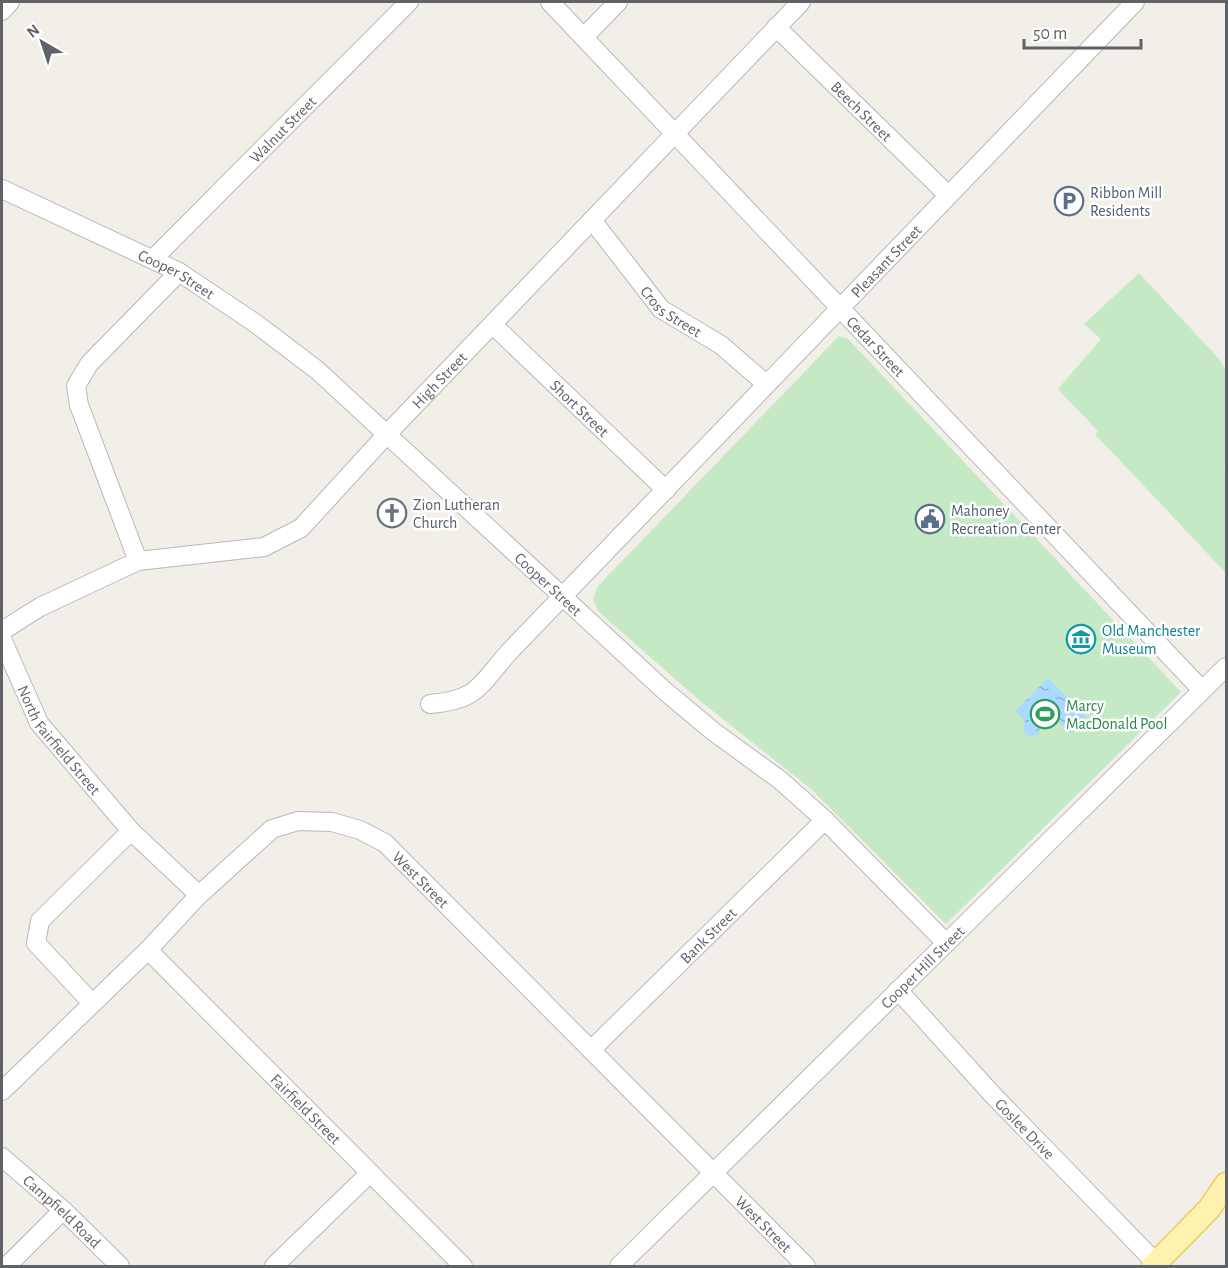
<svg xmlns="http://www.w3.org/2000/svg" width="1228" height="1268" viewBox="0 0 1228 1268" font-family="'Alegreya Sans',sans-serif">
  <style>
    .green { fill: #c5e8c5 }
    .water { fill: url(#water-ripples) }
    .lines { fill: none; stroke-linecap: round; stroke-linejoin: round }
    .minor-casing { stroke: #b5b8bc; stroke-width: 20 }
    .major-casing { stroke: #f2c960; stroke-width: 25 }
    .minor { stroke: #fff; stroke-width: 18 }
    .major { stroke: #fff2af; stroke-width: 22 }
    .labels { text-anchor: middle; stroke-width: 5; stroke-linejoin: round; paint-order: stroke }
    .street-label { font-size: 16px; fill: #5f6368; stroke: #fff }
    .service-label { font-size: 16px; fill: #4e5e75; stroke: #fff; text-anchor: start }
    .worship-label { font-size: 16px; fill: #5b616d; stroke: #fff; text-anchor: start }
    .culture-label { font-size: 16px; fill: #0d838f; stroke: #fff; text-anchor: start }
    .leisure-label { font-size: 16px; fill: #27864d; stroke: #fff; text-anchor: start }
  </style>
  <defs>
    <pattern id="water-ripples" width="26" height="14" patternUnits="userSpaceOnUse" patternTransform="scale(1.5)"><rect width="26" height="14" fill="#aadaff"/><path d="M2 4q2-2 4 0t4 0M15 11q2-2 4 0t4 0" fill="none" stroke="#8eb4d2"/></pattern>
  </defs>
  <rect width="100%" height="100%" fill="#f1efe8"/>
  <g class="green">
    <polygon points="1139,273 1220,360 1226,371 1226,463 1224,466 1226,469 1226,573 1095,434 1098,431 1058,389 1101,339 1084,324"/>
    <polygon points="839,336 848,339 1181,692 946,924 811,789 699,700 599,612 593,599 598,586"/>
  </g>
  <polygon class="water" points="1048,678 1086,716 1070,733 1051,714 1040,724 1039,734 1030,737 1023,731 1025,721 1015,711"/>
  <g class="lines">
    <g class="minor-casing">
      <g id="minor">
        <path id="s1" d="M550,2L1202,690"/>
        <polyline points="2,11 10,2"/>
        <path id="s2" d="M776,27L948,195"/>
        <polyline points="584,37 618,2"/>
        <path id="s3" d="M2,189L179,272L255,323L317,370L666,692L714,732L780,780L825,820L946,943"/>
        <path id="s4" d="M592,220L661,309L721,345L766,384"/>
        <path id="s5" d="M154,258L409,2"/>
        <path id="s6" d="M493,325L666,490"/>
        <polyline points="138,561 79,405 76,386 89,364 179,272"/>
        <path id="s7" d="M2,631L40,607L138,561L264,547L301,528L388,433L801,2"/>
        <path id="s8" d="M2,639L39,723L131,831L199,895"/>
        <path id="s9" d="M430,704C478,700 479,686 509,652L1135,2"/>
        <path id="s10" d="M148,950L463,1266"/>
        <path id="s11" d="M898,990L991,1093L1156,1263"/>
        <polyline points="91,1002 36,943 40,921 131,831"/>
        <path id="s12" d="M591,1050L825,820"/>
        <path id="s13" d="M2,1091L148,950L199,895L272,829L298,821L332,822L360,830L385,843L806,1266"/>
        <path id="s14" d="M2,1157L63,1210L120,1266"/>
        <polyline points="7,1266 63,1210"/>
        <polyline points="274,1266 370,1173"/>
        <path id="s15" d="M619,1266L1226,667"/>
      </g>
    </g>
    <g class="major-casing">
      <polyline id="major" points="1153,1266 1209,1209 1226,1184"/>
    </g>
    <use href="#minor" class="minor"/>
    <use href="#major" class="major"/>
  </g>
  <defs>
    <g id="parking-ring" transform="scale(1.5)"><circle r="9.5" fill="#fff" stroke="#5c6f8a" stroke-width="1.5"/><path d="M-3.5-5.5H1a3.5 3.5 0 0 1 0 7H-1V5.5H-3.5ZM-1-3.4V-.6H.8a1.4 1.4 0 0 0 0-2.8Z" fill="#5c6f8a"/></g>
    <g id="church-ring" transform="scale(1.5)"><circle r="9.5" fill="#fff" stroke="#6b7280" stroke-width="1.5"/><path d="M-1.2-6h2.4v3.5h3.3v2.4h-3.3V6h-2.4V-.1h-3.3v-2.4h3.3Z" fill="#6b7280"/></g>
    <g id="civic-ring" transform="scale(1.5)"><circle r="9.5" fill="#fff" stroke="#5c6f8a" stroke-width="1.5"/><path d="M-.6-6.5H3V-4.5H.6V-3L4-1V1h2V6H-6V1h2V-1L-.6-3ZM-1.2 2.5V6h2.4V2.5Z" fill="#5c6f8a"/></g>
    <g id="museum-ring" transform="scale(1.5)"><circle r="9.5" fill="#fff" stroke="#0f9aa8" stroke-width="1.5"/><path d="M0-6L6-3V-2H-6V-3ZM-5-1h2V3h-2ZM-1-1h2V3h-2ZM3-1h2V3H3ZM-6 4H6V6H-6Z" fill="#0f9aa8"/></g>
    <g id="stadium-ring" transform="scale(1.5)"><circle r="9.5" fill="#fff" stroke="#2e9e5b" stroke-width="1.5"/><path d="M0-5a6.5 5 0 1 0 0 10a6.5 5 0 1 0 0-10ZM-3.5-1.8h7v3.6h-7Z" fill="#2e9e5b"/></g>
  </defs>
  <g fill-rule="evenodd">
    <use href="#parking-ring" x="1069" y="201"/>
    <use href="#church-ring" x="392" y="513"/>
    <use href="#civic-ring" x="930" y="519"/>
    <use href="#museum-ring" x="1081" y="639"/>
    <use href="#stadium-ring" x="1045" y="714"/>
  </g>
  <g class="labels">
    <g class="street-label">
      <text dy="6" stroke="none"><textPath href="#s2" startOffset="120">Beech Street</textPath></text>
      <text dy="6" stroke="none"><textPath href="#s5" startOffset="182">Walnut Street</textPath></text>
      <text dy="6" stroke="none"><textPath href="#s9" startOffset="642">Pleasant Street</textPath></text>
      <text dy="6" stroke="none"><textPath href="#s3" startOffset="194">Cooper Street</textPath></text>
      <text dy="6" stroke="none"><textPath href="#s4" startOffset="122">Cross Street</textPath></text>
      <text dy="6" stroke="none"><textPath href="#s1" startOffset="474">Cedar Street</textPath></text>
      <text dy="6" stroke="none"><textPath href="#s7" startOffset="524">High Street</textPath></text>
      <text dy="6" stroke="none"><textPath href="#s6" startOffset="120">Short Street</textPath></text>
      <text dy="6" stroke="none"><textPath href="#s3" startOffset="680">Cooper Street</textPath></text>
      <text dy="6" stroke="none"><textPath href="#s8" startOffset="117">North Fairfield Street</textPath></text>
      <text dy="6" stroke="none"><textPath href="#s13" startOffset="546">West Street</textPath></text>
      <text dy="6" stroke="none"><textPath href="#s12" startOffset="164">Bank Street</textPath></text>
      <text dy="6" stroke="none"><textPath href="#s15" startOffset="426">Cooper Hill Street</textPath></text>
      <text dy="6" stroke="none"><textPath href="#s10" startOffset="224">Fairfield Street</textPath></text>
      <text dy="6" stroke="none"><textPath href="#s11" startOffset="188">Goslee Drive</textPath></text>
      <text dy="6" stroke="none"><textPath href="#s14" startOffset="81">Campfield Road</textPath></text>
      <text dy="6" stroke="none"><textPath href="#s13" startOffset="1032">West Street</textPath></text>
    </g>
    <g class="service-label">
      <text x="1090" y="198">Ribbon Mill<tspan x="1090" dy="18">Residents</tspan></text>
      <text x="951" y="516">Mahoney<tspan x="951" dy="18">Recreation Center</tspan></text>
    </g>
    <g class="worship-label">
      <text x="413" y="510">Zion Lutheran<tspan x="413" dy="18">Church</tspan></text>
    </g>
    <g class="culture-label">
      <text x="1102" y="636">Old Manchester<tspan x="1102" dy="18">Museum</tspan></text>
    </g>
    <g class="leisure-label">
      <text x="1066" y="711">Marcy<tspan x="1066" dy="18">MacDonald Pool</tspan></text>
    </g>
  </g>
  <rect width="1228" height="1268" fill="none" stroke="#5f6368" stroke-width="6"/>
  <g transform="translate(42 42) rotate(321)" stroke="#ffffff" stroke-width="4.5" paint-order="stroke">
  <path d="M0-4.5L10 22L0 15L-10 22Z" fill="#5f6368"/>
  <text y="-9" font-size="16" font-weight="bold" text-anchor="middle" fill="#5f6368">N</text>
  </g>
  <path d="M1024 39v9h117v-9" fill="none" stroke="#5f6368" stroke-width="3"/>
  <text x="1033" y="39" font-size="18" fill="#5f6368" stroke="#ffffff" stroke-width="4.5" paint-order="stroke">50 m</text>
</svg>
